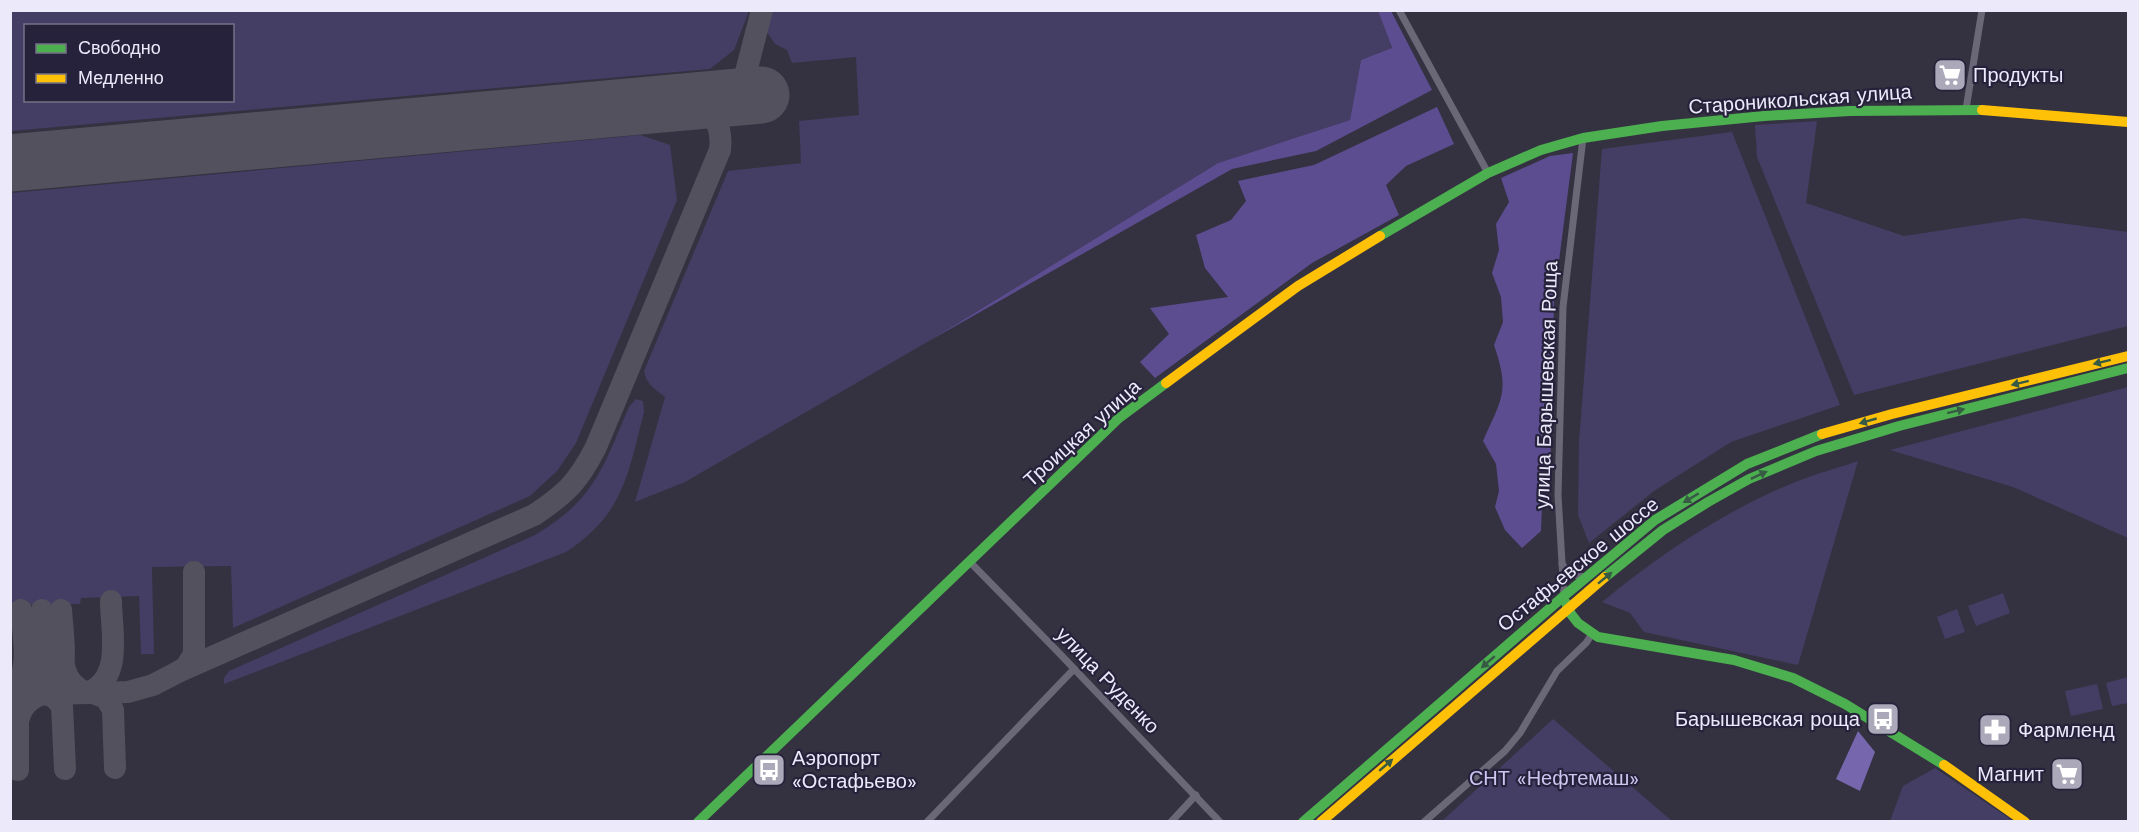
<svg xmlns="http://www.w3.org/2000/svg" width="2139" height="832" viewBox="0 0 2139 832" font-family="'Work Sans',sans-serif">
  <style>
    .green { fill: #443d64; fill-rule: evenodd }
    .forest { fill: #5c4d90 }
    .water { fill: #7566ad }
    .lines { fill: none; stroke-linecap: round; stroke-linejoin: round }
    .taxiway { stroke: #53515e; stroke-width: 22 }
    .runway { stroke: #53515e; stroke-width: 57 }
    .street { stroke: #6a6777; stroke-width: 7 }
    .fast { stroke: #4caf50; stroke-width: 10 }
    .slow { stroke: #ffc107; stroke-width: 10 }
    .oneway { fill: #365a43 }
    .labels { text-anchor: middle; stroke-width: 4.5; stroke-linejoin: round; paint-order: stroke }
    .poi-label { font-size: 20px; fill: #ebe9fa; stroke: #27223b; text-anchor: start }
    .street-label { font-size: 20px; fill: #ebe9fa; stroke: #27223b }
    .park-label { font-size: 20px; fill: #ccc6f0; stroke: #27223b }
  </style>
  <rect width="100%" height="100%" fill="#343240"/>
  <g class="green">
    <path d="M11,10H749V11L734,50L710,69L11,131ZM26,26H232V100H26Z"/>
    <path d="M766,11H1378L1392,49L1361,60L1350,120L1218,163L929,341L685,482L635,502L665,397C655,389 646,384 644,371L728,171L801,163L799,121L859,115L856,57L792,63L787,50L775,44L762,25Z"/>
    <polygon points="1817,121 1806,203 1904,236 2023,218 2128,232 2128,326 1854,395 1757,157 1755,125"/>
    <polygon points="1732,132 1840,405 1731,442 1654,491 1589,543 1578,515 1579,442 1602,149"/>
    <polygon points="640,135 670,145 677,200 576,443 557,471 530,496 233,628 231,566 152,567 154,654 141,654 139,596 81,598 80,604 11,605 11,193"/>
    <polygon points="2128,387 2128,538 2013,487 1890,450"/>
    <path d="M636,399L643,401L644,412C628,474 624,514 566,552L224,684V678L229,671L533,536C595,500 602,469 629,407Z"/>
    <path d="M1858,461L1798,665L1644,632L1630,613L1602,602C1659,555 1720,514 1788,485C1811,475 1835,469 1858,461Z"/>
    <polygon points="2003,593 2010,613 1976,626 1968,606"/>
    <polygon points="1957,609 1965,632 1945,639 1937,617"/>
    <polygon points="2128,677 2128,703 2112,706 2106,683"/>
    <polygon points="2097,684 2103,709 2071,716 2065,691"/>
    <polygon points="1553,719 1672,821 1442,821"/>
    <polygon points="1935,768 2013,821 1890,821 1903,786"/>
  </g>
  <g class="forest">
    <polygon points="1378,11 1391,11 1432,90 1316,151 1232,169 929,341 1218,163 1350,120 1361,60 1392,48"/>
    <polygon points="1437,107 1454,144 1406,166 1386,185 1399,215 1312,263 1155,378 1140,362 1169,334 1150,308 1228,297 1205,268 1196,235 1231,220 1246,201 1238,181 1314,165"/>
    <path d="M1573,153L1554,299L1550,487L1542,506L1541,531L1522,548L1505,530L1495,507L1499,491L1496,464L1483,441C1502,398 1510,392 1494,345L1503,322L1501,297L1492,273L1499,250L1496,224L1509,202L1501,178L1550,156Z"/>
  </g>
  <polygon class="water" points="1858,731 1875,752 1860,791 1836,779"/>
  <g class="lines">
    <g class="taxiway">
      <polyline points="729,98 742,81 746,72 762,10"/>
      <path d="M63,659C65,676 71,686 87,693C124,679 111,631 111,601"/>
      <polyline points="178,672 186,667 194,654 194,572"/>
      <path d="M10,691C33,674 23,636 21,610"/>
      <polyline points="93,693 106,698 113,710 115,768"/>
      <polyline points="45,694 54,697 62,706 65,769"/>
      <path d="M10,695L128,692L153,685L178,672L534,515C567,493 578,482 596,447L720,150C723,122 712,109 685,101"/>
      <path d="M21,695C54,681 43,639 42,610"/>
      <polyline points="11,707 18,721 18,770"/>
      <path d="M18,721C26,690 46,701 59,680C68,665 62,627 61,610"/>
    </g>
    <polyline class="runway" points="10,163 761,95"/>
    <g class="street">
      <polyline points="1399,10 1488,173"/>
      <polyline points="1966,109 1982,10"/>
      <polyline points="970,562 1061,655 1220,822"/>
      <path d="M1562,564C1569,574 1574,576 1587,577"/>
      <polyline points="1564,596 1558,495 1563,307 1583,138"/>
      <polyline points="927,822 1074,669"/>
      <polyline points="1171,822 1196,795"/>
      <polyline points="1424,822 1505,751 1520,733 1557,671 1586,643 1592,634"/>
    </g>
    <g class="fast">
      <polyline points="1380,236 1488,173 1541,150 1583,138 1662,126 1764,116 1850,111 1982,110"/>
      <polyline points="1605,577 1663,530 1708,502 1749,479 1816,451 1899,426 2128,368"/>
      <polyline points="1566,603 1571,614 1578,623 1598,637 1734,660 1793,678 1845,704 1944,765"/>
      <polyline points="698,822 1119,418 1166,383"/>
      <polyline points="1303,822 1564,596 1655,520 1747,464 1822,434"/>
    </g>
    <g class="slow">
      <polyline points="1982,110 2128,122"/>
      <polyline points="1166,383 1298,286 1380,236"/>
      <polyline points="1822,434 1892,414 2128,356"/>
      <polyline points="1944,765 2025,822"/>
      <polyline points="1321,822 1605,577"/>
    </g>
  </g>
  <defs><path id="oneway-solid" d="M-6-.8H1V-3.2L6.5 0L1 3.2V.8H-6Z" transform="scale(1.5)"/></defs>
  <g class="oneway">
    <use href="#oneway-solid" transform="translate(2102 362) rotate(166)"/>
    <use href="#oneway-solid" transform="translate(2020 383) rotate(166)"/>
    <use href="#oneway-solid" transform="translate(1956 411) rotate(-14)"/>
    <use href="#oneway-solid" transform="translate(1868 421) rotate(164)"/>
    <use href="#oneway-solid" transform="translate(1759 475) rotate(-25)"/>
    <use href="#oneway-solid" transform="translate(1691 498) rotate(149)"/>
    <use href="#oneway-solid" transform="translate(1605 578) rotate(-39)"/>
    <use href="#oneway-solid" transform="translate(1488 662) rotate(139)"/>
    <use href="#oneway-solid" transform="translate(1386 765) rotate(-41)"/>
  </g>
  <defs>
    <g id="supermarket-square" transform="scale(1.725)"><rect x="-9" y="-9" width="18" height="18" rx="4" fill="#aba9b9" stroke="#27223b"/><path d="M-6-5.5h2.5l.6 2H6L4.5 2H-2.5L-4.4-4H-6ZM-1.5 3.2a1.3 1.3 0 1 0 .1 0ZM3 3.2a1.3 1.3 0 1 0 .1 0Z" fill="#fff"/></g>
    <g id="bus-square" transform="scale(1.725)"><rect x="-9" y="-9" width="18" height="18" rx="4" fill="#aba9b9" stroke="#27223b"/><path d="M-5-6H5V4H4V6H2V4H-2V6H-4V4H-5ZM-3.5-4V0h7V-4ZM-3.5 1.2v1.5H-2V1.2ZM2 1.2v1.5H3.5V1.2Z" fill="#fff"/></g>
    <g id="pharmacy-square" transform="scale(1.725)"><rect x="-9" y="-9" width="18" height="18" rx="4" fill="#aba9b9" stroke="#27223b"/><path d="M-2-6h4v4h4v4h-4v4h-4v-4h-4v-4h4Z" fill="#fff"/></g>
  </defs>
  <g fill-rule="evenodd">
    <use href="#supermarket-square" x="1950" y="75"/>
    <use href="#bus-square" x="1883" y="719"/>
    <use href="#pharmacy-square" x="1995" y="730"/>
    <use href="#bus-square" x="769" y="770"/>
    <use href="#supermarket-square" x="2067" y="774"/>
  </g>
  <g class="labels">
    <g class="poi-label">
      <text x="1973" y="82">Продукты</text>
      <text x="1860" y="726" text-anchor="end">Барышевская роща</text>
      <text x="2018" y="737">Фармленд</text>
      <text x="792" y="765">Аэропорт<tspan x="792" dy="23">«Остафьево»</tspan></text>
      <text x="2044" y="781" text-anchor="end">Магнит</text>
    </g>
    <g class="street-label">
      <text transform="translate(1800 99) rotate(-4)" y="7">Староникольская улица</text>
      <text transform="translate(1546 385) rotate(-88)" y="7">улица Барышевская Роща</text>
      <text transform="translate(1082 433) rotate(-42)" y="7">Троицкая улица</text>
      <text transform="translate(1578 564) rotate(-39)" y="7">Остафьевское шоссе</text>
      <text transform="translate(1108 680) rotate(46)" y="7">улица Руденко</text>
    </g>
    <g class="park-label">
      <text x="1554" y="785">СНТ «Нефтемаш»</text>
    </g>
  </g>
  <rect width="2139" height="832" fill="none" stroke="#ebe9fa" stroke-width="24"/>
  <rect x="24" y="24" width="210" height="78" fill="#27223b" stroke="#757287" stroke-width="1.5"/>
  <rect x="36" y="44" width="30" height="9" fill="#4caf50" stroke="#757287" stroke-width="1.5"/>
  <text x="78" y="54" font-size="18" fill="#ebe9fa">Свободно</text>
  <rect x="36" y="74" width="30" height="9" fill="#ffc107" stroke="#757287" stroke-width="1.5"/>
  <text x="78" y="84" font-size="18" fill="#ebe9fa">Медленно</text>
</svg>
